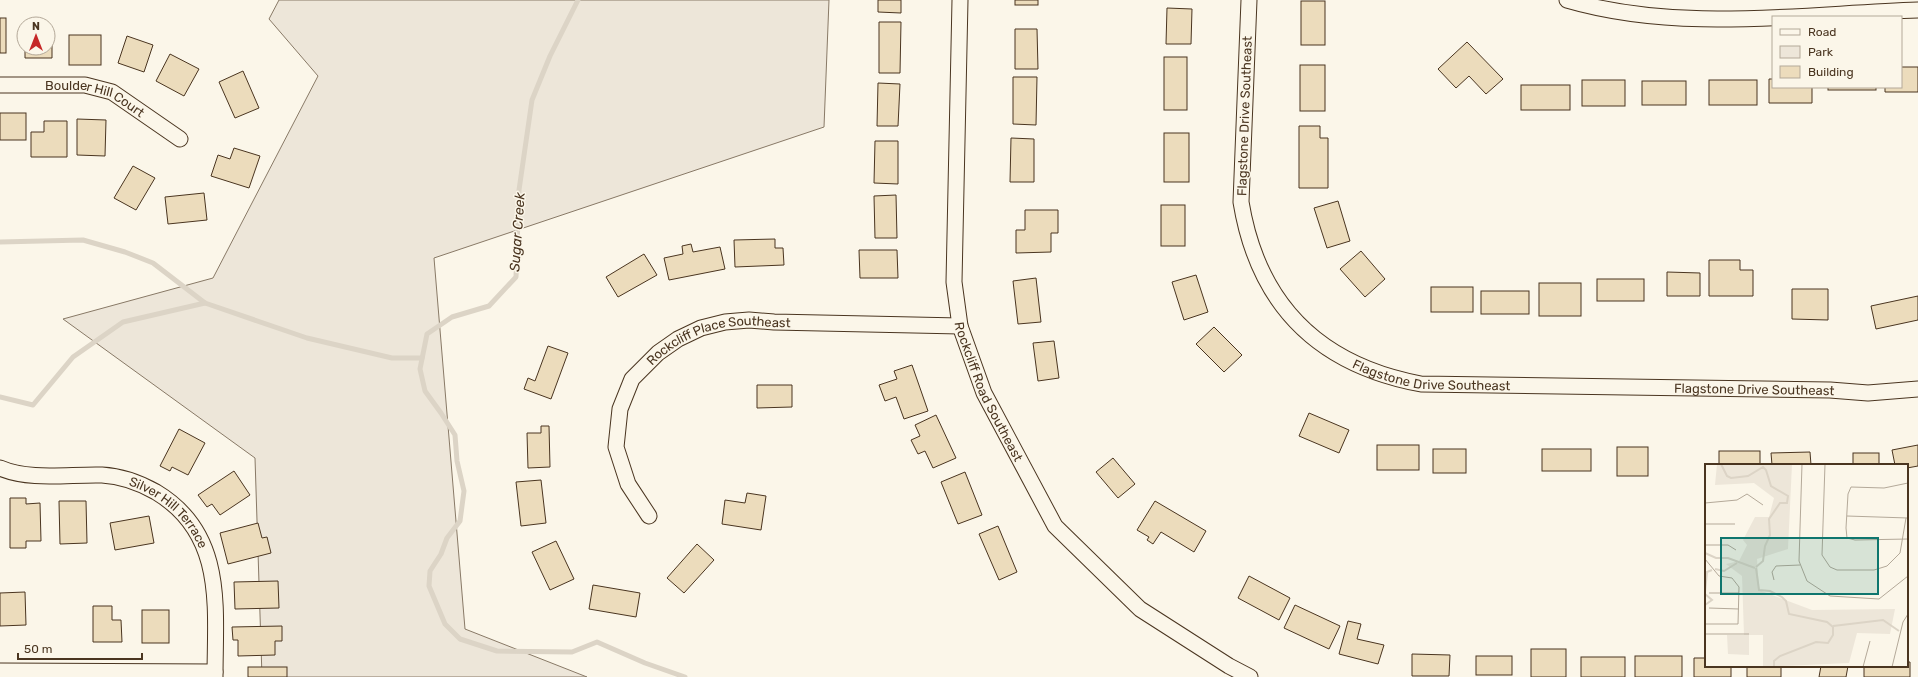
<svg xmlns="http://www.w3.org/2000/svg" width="1918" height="677" viewBox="0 0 1918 677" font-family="Rubik,sans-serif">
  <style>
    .green { fill: #ede6d9; stroke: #887966 }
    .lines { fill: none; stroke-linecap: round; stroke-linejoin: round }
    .stream { stroke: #dcd4c6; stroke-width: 5 }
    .building { fill: #ecdcbc; stroke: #4a3520 }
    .street-casing { stroke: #4a3520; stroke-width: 17 }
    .street { stroke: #fbf6e9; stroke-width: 15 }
    .labels { text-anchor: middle; stroke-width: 3; stroke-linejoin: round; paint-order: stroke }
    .street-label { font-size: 13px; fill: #4a3520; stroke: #fbf6e9 }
    .water-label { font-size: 14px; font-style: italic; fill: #4a3520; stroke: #fbf6e9 }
    .inset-river { fill: none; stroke: #dcd4c6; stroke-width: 2 }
    .inset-road { fill: none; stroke: #b4a999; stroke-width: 1 }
    .view { fill: #0f766e; fill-opacity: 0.15; stroke: #0f766e; stroke-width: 2 }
    .inset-edge { fill: none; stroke: #4a3520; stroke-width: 2 }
  </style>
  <rect width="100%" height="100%" fill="#fbf6e9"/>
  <polygon class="green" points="279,0 829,0 824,127 434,258 465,629 587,677 262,677 255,458 63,319 213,278 318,76 269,19"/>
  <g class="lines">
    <g class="stream">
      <polyline points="578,0 550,56 532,100 519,190 516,277 489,306 452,317 427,334 420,369 425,391 441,413 455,435 457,461 464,491 460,521 447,538 441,554 430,571 429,586 445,624 460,639 497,651 572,652 597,642 645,663 685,677"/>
      <polyline points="0,242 83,240 125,252 153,263 205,303 307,338 392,358 422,358"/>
      <polyline points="0,397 33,405 73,357 123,322 205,303"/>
    </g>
  </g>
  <g class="building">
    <polygon points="878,0 901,0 901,13 878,12"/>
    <rect x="1015" y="0" width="23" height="5"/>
    <rect x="1301" y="1" width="24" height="44"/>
    <polygon points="1167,8 1192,9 1191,44 1166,44"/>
    <rect x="0" y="18" width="6" height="35"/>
    <polygon points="879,22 901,22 900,73 879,73"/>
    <polygon points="1015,29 1037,29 1038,69 1015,69"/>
    <polygon points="48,30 52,30 52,58 25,58 25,48 48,48"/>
    <rect x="69" y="35" width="32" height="30"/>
    <polygon points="127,36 153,45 144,72 118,63"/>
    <polygon points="1467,42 1503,79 1486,94 1469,76 1456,88 1438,69"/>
    <polygon points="170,54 199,69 184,96 156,81"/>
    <rect x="1164" y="57" width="23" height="53"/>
    <rect x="1300" y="65" width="25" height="46"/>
    <polygon points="1901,67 1918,67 1918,92 1885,92 1885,87 1901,87"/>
    <polygon points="243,71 259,108 235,118 219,82"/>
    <polygon points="1013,77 1037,77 1036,125 1013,124"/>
    <polygon points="1769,79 1773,79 1773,87 1812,87 1812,103 1769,103"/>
    <rect x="1582" y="80" width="43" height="26"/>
    <rect x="1709" y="80" width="48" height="25"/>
    <rect x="1642" y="81" width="44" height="24"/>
    <polygon points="878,83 900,84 898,126 877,126"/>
    <rect x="1521" y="85" width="49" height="25"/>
    <rect x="1828" y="87" width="48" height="3"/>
    <rect x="0" y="113" width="26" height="27"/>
    <polygon points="77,119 106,120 105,156 77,155"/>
    <polygon points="44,121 67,121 67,157 31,157 31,132 44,132"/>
    <polygon points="1299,126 1320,126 1320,138 1328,138 1328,188 1299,188"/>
    <rect x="1164" y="133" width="25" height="49"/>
    <polygon points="1011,138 1034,139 1034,182 1010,182"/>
    <polygon points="875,141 898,141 898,184 874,183"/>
    <polygon points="234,148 260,156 249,188 211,176 218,155 230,159"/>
    <polygon points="133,166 155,178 136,210 114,198"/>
    <polygon points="204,193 207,220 168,224 165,197"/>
    <polygon points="896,195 897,238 875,238 874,196"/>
    <polygon points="1338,201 1350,241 1327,248 1314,208"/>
    <rect x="1161" y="205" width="24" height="41"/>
    <polygon points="1025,210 1058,210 1058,233 1051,233 1051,252 1016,253 1016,230 1025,230"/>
    <polygon points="775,239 775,248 783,248 784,265 735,267 734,240"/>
    <polygon points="691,244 693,252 720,247 725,269 669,280 664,258 683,254 682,246"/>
    <polygon points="859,250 897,250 898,278 860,278"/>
    <polygon points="1361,251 1385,279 1365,297 1340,269"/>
    <polygon points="644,254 657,275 618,297 606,277"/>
    <polygon points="1709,260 1740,260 1740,270 1753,270 1753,296 1709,296"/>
    <polygon points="1667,272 1700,273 1700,296 1667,296"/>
    <polygon points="1196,275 1208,312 1184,320 1172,282"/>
    <polygon points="1036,278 1041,322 1018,324 1013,281"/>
    <rect x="1597" y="279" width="47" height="22"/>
    <rect x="1539" y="283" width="42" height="33"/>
    <rect x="1431" y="287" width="42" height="25"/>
    <polygon points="1792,289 1828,289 1828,320 1792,319"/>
    <rect x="1481" y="291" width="48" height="23"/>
    <polygon points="1918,296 1918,320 1876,329 1871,306"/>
    <polygon points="1214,327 1242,355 1224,372 1196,344"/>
    <polygon points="1054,341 1059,378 1038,381 1033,343"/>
    <polygon points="548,346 568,353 551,399 524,389 528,378 535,381"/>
    <polygon points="912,365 928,411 904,419 896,397 885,401 879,385 897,379 894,371"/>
    <polygon points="757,385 792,385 792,407 757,408"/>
    <polygon points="1309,413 1349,430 1339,453 1299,436"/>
    <polygon points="936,415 956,458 933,468 925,451 918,454 911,440 920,436 915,425"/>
    <polygon points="541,426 549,426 550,467 528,468 527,433 541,433"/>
    <polygon points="179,429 205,443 188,475 172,467 170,471 160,466"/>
    <rect x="1377" y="445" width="42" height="25"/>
    <polygon points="1918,445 1918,466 1907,468 1907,465 1895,465 1892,450"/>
    <rect x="1617" y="447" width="31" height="29"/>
    <rect x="1433" y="449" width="33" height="24"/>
    <rect x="1542" y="449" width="49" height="22"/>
    <rect x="1719" y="451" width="41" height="14"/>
    <polygon points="1810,452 1811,465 1772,465 1771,453"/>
    <rect x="1853" y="453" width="26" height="12"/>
    <polygon points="1113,458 1135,484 1118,498 1096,472"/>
    <polygon points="234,471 250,495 220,515 212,504 207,507 198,495"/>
    <polygon points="965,472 982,515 958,524 941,482"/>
    <polygon points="541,480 546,523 521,526 516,482"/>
    <polygon points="747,493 766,496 761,530 722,524 725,500 745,503"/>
    <polygon points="10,498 26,498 26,504 40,503 41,541 26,541 26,548 10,548"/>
    <polygon points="59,501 86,501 87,543 60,544"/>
    <polygon points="1155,501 1206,531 1194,552 1161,532 1153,544 1147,540 1149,537 1137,530"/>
    <polygon points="149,516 154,543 115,550 110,523"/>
    <polygon points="258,523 262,538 267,537 271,553 228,564 220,533"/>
    <polygon points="998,526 1017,572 999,580 979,534"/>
    <polygon points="556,541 574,579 550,590 532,552"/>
    <polygon points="697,544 714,560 684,593 667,578"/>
    <polygon points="1249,576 1290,598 1279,620 1238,598"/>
    <polygon points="278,581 279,608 235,609 234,582"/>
    <polygon points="593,585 640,593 636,617 589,609"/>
    <polygon points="25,592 26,625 0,626 0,593"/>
    <polygon points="1295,605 1340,626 1329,649 1284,628"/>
    <polygon points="93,606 112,606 112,620 121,620 122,642 93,642"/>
    <rect x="142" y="610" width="27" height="33"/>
    <polygon points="1348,621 1361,624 1357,639 1384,645 1378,664 1339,654"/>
    <polygon points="282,626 282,641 275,641 275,655 238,656 238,640 233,640 232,627"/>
    <rect x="1531" y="649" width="35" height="28"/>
    <polygon points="1412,654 1450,655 1449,676 1412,676"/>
    <rect x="1476" y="656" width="36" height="19"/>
    <rect x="1635" y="656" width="47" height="21"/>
    <rect x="1581" y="657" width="44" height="20"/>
    <polygon points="1694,658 1706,658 1706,666 1731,666 1731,677 1694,677"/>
    <polygon points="1907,662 1910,662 1910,677 1864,677 1864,666 1907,666"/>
    <rect x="1747" y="666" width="34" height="11"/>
    <polygon points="1821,666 1848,666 1846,677 1819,677"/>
    <rect x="248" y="667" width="39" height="10"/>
  </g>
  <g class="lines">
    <g class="street-casing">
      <g id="street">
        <path id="s1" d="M960,0L954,282L960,326L984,393L1055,526L1140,609L1229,666L1250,677"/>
        <path id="s2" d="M1249,0L1241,202C1258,305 1319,365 1421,384L1830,390L1868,393L1918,389"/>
        <path d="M1567,0C1680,33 1802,14 1918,10"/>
        <path id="s3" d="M0,85H85L112,92L180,139"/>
        <path id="s4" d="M0,468C30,481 69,474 102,475C121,476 140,483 156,492C226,534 215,608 215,677"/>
        <path id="s5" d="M649,516L628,484L616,447L620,409L632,379L658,353L678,339L701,328L725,322L749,320L774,322L960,326"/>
        <polyline points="0,671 215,672"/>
      </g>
    </g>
    <use href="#street" class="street"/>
  </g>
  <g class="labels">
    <g class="street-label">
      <text dy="5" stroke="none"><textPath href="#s3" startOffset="98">Boulder Hill Court</textPath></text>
      <text transform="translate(1244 116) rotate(-88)" y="5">Flagstone Drive Southeast</text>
      <text dy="5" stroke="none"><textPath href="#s5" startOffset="248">Rockcliff Place Southeast</textPath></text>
      <text dy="5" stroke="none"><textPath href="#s2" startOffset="487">Flagstone Drive Southeast</textPath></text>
      <text dy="5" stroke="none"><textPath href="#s2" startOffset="811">Flagstone Drive Southeast</textPath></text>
      <text dy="5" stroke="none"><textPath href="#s1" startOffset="398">Rockcliff Road Southeast</textPath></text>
      <text dy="5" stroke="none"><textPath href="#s4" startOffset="183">Silver Hill Terrace</textPath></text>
    </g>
    <g class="water-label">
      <text transform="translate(517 232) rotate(-86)" y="5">Sugar Creek</text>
    </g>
  </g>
  <g transform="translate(1705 464)">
    <rect width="203" height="203" fill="#fbf6e9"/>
    <path d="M12,0H87L83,85L52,95L54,126L107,146L190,145L185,170L152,169L144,199L58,203V171H44V191L23,190L22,171H39L37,112L21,100L34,97L42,81L38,76L50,53H64L69,34L49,19L10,21Z" fill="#ede6d9"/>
    <path class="inset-river" d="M16,0L22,12L26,14L43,12L58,3L61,6L66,22L83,32L82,39H75L64,55L65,71L60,82L58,97L51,103M0,89L11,94H23L50,104M51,104L54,126L65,127L77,133L81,137L84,150L122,158L128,163V171L123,179L111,178L75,192L69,197V203M10,105L19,107L32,99M0,128L2,108L7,106M0,130L7,136L0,141M128,162L178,156L194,167"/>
    <path class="inset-road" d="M97,0L94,97L102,117L125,132L174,135L203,112M120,0L117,91L125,103L132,106H169L182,102L195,89L201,54M203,19L179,24L146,23L143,30L141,64L142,74L150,76L203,75M42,30L58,41M0,39L32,36L42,30M142,52L203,54M0,60H30M0,81H23L31,86M0,95L14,112L27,114L34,123L33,160H0M69,116L67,108L71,102L95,101M4,129H34M4,144L34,145M0,170H44M158,203L165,177M187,203L198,158L203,150"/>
    <path class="view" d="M16,74H173V130H16Z"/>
    <rect width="203" height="203" class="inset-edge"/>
  </g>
  <rect x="1772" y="16" width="130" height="72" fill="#fbf6e9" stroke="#b4a999"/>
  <rect x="1780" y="29" width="20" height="6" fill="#fbf6e9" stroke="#b4a999"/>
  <text x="1808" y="36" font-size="12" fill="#4a3520">Road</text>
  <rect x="1780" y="46" width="20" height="12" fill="#ede6d9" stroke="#b4a999"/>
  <text x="1808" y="56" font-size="12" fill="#4a3520">Park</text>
  <rect x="1780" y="66" width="20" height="12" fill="#ecdcbc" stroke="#b4a999"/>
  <text x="1808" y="76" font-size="12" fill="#4a3520">Building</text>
  <g transform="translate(36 36)"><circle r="19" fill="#fbf6e9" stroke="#b4a999"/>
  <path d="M0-3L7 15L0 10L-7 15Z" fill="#c62828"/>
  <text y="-6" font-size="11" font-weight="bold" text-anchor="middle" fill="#4a3520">N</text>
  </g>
  <path d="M18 653v6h124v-6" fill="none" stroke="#4a3520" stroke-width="2"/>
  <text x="24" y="653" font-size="12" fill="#4a3520" stroke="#fbf6e9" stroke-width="3" paint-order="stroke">50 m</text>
</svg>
